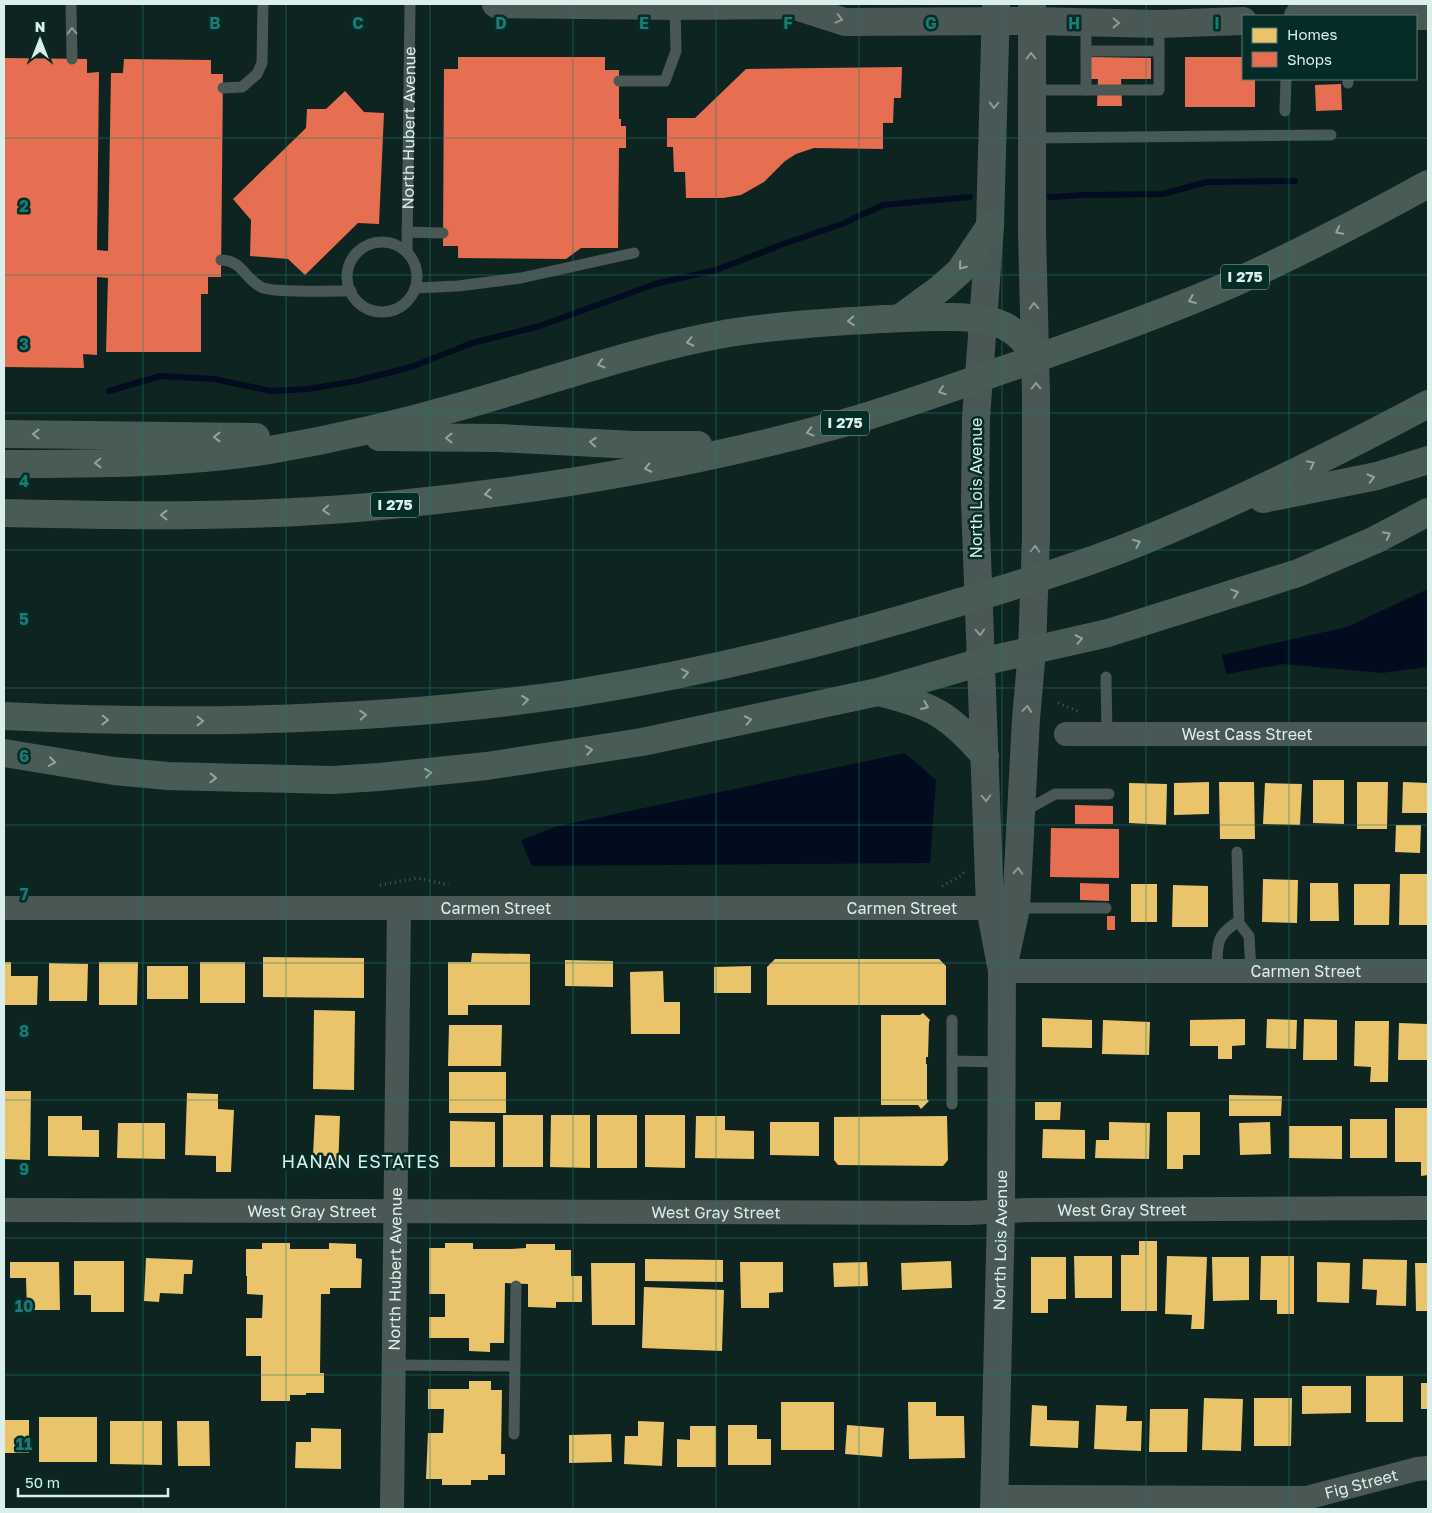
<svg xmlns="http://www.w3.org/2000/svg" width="1432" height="1513" viewBox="0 0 1432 1513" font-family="'Golos Text',sans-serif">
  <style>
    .water { fill: #010d1e }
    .homes { fill: #e9c46a }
    .shops { fill: #e76f51 }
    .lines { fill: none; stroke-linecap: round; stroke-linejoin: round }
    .stream { stroke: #010d1e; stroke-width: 6 }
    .path { stroke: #4b5a57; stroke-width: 3; stroke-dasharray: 1 4; stroke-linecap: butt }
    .service { stroke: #495755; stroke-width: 11 }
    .minor { stroke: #495755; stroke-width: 24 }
    .tertiary { stroke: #495755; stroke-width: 28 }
    .motorway { stroke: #485b54; stroke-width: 28 }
    .oneway { stroke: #8a9b98 }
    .oneway2 { stroke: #91a49f }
    .grid { fill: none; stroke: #197c74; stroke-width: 1; stroke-opacity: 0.55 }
    .labels { text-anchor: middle; stroke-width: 5; stroke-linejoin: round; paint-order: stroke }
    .shield { fill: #062c28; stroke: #9ab4b0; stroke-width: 1 }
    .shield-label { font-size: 15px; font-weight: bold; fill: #daeeea }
    .street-label { font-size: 16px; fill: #daeeea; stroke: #062c28 }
    .neighbourhood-label { font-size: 18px; letter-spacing: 1px; fill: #daeeea; stroke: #062c28 }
    .grid-label { font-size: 16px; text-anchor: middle; font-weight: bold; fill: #197c74; stroke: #062c28; stroke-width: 5; stroke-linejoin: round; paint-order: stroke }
  </style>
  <rect width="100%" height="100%" fill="#0e2421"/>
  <g class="water">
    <polygon points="1428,589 1428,667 1382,673 1284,664 1226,674 1222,655 1347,627"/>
    <polygon points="905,753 936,780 930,863 532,866 521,840 558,826"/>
  </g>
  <g class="homes">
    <polygon points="1313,780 1344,780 1344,824 1313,823"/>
    <polygon points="1209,782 1209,814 1174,815 1174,783"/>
    <polygon points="1219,782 1254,782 1255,839 1220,839"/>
    <polygon points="1357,782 1388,782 1387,829 1357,829"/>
    <polygon points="1403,782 1428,783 1428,813 1402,813"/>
    <polygon points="1129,783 1167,784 1166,825 1129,823"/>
    <polygon points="1265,783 1302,784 1300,825 1263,824"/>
    <polygon points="1396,825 1421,825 1420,853 1395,852"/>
    <polygon points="1400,874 1428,874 1428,925 1399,925"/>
    <polygon points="1263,879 1298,880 1297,923 1262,922"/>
    <polygon points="1310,883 1338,883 1339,921 1310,921"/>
    <rect x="1131" y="884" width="26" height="38"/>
    <polygon points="1354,884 1390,884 1389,925 1354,925"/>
    <polygon points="1173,885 1208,886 1208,927 1172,927"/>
    <polygon points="472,953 530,954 530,1005 468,1005 468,1015 448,1015 448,962 471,962"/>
    <polygon points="263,957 364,958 364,998 263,997"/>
    <polygon points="775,959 939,959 946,966 946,1005 767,1005 767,967"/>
    <polygon points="565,960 613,961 613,987 565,986"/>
    <polygon points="4,962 11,962 11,976 38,976 37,1005 4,1005"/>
    <polygon points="99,962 138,962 137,1005 99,1005"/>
    <rect x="200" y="962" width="45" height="41"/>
    <polygon points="49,963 88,964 87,1001 49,1001"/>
    <rect x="147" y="966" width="41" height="33"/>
    <polygon points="751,966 751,993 714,993 714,967"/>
    <polygon points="663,971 664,1002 680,1002 680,1034 631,1034 630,972"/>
    <polygon points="314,1010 355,1011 354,1090 313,1089"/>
    <polygon points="923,1013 930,1020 929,1022 928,1057 926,1057 926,1064 927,1064 927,1099 929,1101 921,1109 918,1105 881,1105 881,1015 920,1015"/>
    <polygon points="1042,1018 1092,1020 1092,1048 1042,1047"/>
    <polygon points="1245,1019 1245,1045 1232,1046 1232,1059 1218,1059 1218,1046 1190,1046 1190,1020"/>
    <polygon points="1267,1019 1297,1020 1296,1049 1266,1048"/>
    <polygon points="1304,1019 1337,1020 1337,1060 1303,1060"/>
    <polygon points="1103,1020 1150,1022 1149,1055 1102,1054"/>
    <polygon points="1355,1021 1389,1021 1388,1082 1370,1082 1371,1067 1354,1066"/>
    <polygon points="1399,1023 1428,1024 1428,1060 1398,1060"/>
    <polygon points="449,1025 502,1025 501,1066 448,1066"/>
    <rect x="449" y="1072" width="57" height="41"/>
    <polygon points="4,1091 31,1091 30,1160 4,1159"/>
    <polygon points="187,1093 218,1094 218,1109 234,1110 231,1172 216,1172 216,1156 185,1155"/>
    <polygon points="1229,1095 1282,1096 1281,1116 1229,1116"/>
    <polygon points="1035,1102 1061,1102 1060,1120 1035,1120"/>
    <polygon points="1395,1108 1428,1108 1428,1175 1421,1176 1421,1162 1395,1162"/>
    <polygon points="1167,1112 1200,1112 1200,1155 1183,1155 1183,1169 1167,1169"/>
    <polygon points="315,1115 340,1116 338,1169 325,1169 326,1156 313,1155"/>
    <rect x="503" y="1115" width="40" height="52"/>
    <polygon points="551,1115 590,1115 590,1168 550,1167"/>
    <rect x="597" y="1115" width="40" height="53"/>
    <polygon points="645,1115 685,1115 685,1168 645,1167"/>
    <polygon points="48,1116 82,1116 82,1130 99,1130 99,1157 48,1156"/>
    <polygon points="696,1116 725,1116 725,1130 754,1131 754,1159 695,1158"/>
    <polygon points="947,1116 948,1160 943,1166 838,1165 834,1160 834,1117"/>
    <rect x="1350" y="1119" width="37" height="39"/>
    <polygon points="450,1121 495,1122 495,1167 450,1167"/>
    <polygon points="770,1122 819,1122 819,1156 770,1155"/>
    <polygon points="1109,1122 1150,1123 1149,1159 1095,1158 1096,1140 1109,1140"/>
    <polygon points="1270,1122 1271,1154 1240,1155 1239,1123"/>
    <polygon points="118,1123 165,1123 165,1159 117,1158"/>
    <polygon points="1289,1126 1342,1126 1342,1159 1289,1158"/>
    <polygon points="1043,1129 1085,1130 1085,1159 1042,1158"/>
    <polygon points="1139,1241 1157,1241 1157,1311 1121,1311 1121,1255 1139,1255"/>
    <polygon points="262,1243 290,1243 290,1249 329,1249 329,1243 356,1244 356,1258 362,1259 361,1288 330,1288 330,1294 321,1294 320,1373 324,1373 324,1393 306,1393 306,1395 290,1395 290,1401 261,1401 261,1356 246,1356 246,1318 262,1318 263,1295 247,1294 247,1276 246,1276 246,1249 262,1249"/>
    <polygon points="445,1243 473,1243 473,1249 511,1249 526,1248 526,1244 555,1244 555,1250 571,1250 571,1276 582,1276 582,1302 556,1302 556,1308 528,1307 528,1284 505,1283 504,1343 490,1343 490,1352 469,1351 469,1338 429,1338 429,1317 445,1317 445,1294 429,1294 429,1248 445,1248"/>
    <polygon points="1074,1256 1112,1256 1112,1298 1075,1298"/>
    <polygon points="1167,1256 1207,1257 1204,1329 1191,1329 1192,1315 1165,1314"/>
    <polygon points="1261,1256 1294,1256 1294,1314 1277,1314 1277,1300 1260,1300"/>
    <polygon points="1031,1257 1066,1257 1066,1299 1048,1299 1048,1313 1031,1313"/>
    <polygon points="1212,1257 1249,1257 1249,1300 1213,1301"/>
    <polygon points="146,1258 193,1260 192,1274 184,1274 183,1294 160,1293 159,1302 144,1301"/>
    <polygon points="645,1259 723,1260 723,1282 645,1281"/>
    <polygon points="1363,1259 1407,1260 1406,1306 1376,1305 1377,1290 1362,1289"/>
    <polygon points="74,1261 124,1261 124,1312 91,1312 91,1295 74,1295"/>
    <polygon points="951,1261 952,1288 902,1290 901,1263"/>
    <polygon points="10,1262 59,1262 60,1310 27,1310 26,1278 10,1278"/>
    <polygon points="740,1262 783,1262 783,1292 769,1293 769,1308 741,1308"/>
    <polygon points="867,1262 868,1286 834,1287 833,1263"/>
    <polygon points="1317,1262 1350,1263 1349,1303 1317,1302"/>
    <polygon points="591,1263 635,1263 635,1325 592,1325"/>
    <polygon points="1415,1263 1428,1263 1428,1311 1416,1311"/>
    <polygon points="644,1287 724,1290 722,1351 642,1348"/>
    <rect x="1366" y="1376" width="37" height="46"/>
    <polygon points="469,1381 491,1381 491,1390 502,1390 501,1454 505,1454 505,1475 488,1475 488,1480 471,1480 471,1485 442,1485 442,1479 426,1479 428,1433 443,1433 444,1409 428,1409 428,1389 469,1389"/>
    <rect x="1421" y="1383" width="7" height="26"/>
    <polygon points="1302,1386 1351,1386 1351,1413 1302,1414"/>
    <polygon points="1204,1398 1243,1399 1241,1451 1202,1450"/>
    <polygon points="1254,1398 1292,1398 1291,1446 1254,1446"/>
    <rect x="781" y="1402" width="53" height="48"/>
    <polygon points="908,1402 936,1402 936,1416 964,1416 965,1458 909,1459"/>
    <polygon points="1032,1405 1047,1406 1047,1420 1079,1421 1078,1448 1030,1446"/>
    <polygon points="1096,1405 1127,1406 1126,1421 1142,1421 1141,1451 1094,1449"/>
    <polygon points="1150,1409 1188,1409 1187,1452 1149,1452"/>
    <rect x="39" y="1417" width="58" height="45"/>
    <rect x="4" y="1420" width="25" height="33"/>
    <polygon points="110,1421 162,1421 162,1465 110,1464"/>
    <polygon points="177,1421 209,1421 210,1466 178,1466"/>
    <polygon points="638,1421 664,1422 662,1466 624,1464 625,1436 638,1436"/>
    <polygon points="728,1425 757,1425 757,1439 771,1439 771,1465 728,1465"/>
    <polygon points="847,1425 884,1428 882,1457 845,1454"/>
    <polygon points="690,1426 716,1426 716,1467 677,1467 677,1439 690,1440"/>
    <polygon points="311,1428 341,1429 341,1469 295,1468 296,1442 311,1442"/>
    <polygon points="611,1434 612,1462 569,1463 569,1435"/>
  </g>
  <g class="shops">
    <polygon points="458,57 605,57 605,70 619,70 619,119 621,119 621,126 626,126 626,148 619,148 618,248 581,248 566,259 458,258 458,246 443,246 444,69 458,69"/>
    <polygon points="1088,57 1151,58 1151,79 1121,79 1122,106 1097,106 1098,79 1088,79"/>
    <polygon points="1185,57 1243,57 1243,79 1255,79 1255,107 1185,107"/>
    <polygon points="4,58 87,59 87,73 99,72 97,250 108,251 111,73 123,73 124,59 211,60 211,74 223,74 221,277 208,277 208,294 201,294 201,352 106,352 108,278 97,277 97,355 83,354 84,368 4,367"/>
    <polygon points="902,67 901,98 894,98 893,123 883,123 883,149 814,148 796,154 785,161 764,182 741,195 723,198 686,198 685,172 674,172 673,147 667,147 667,118 695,118 746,69"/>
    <polygon points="1341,84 1342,110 1316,111 1315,85"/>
    <polygon points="345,91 364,112 384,113 379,224 358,223 305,275 288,259 250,256 251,220 233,199 306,128 307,109 326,109"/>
    <polygon points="1075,805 1113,806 1113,824 1075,824"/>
    <polygon points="1051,828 1119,829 1119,878 1050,877"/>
    <polygon points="1080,883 1109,884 1109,901 1080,900"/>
    <rect x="1107" y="916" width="8" height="14"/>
  </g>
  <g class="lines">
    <g class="stream">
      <polyline points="1050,197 1085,195 1163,194 1207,182 1295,181"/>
      <polyline points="109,391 160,376 214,379 271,391 308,389 356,381 411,367 472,343 540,326 655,284 716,270 786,243 842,224 883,205 970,197"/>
    </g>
    <g class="path">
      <polyline points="1058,703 1080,712"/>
      <polyline points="380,885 417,878 449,885"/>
      <polyline points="942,886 962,875 965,870"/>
    </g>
    <g class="service">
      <polyline points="71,4 72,59"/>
      <polyline points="1086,23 1086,90"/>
      <polyline points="1086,51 1159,51"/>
      <polyline points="1348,79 1348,83"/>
      <polyline points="619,81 665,81 676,51 675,6"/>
      <polyline points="223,88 242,87 257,74 262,63 263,4"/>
      <polyline points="1032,90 1159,90 1159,24"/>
      <polyline points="1285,111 1286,79"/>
      <polyline points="1032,138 1331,135"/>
      <polyline points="407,232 443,233"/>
      <circle cx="382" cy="277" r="35"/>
      <path id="s1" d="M407,252L410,4"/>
      <path d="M221,260C243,261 244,278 261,287C271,293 335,291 351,291"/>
      <polyline points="415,288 458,286 521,278 634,253"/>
      <polyline points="1106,677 1107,734"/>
      <polyline points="1023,812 1055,794 1109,794"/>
      <polyline points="1237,852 1239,923 1249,936 1251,971"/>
      <polyline points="1016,908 1106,908"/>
      <path d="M1217,971C1218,947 1214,937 1236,923H1239"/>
      <polyline points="952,1061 1002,1062"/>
      <polyline points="952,1104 952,1020"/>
      <polyline points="394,1365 515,1366"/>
      <polyline points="514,1434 516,1286"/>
    </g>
    <g class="minor">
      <path id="s2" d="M1066,734H1428"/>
      <path id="s3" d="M4,908H990"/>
      <path id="s4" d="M1002,971H1428"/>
      <path id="s5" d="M4,1210L969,1213L1028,1210L1428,1208"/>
      <path id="s6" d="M994,1497L1306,1498L1417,1469L1428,1468"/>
      <path id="s7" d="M392,1509L399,909"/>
    </g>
    <g class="tertiary">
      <polyline points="496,4 675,6 792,5 845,22 1032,21 1159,24 1243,21"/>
      <polyline points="1298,16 1428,16"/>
      <polyline points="1005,959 1016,908 1026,719 1032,650 1036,537 1036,394 1032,232 1032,4"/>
      <path id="s8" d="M994,1509L1001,1211L1002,971L990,908L975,502L976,418L990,226L996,4"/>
    </g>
    <g class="motorway">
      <polyline points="900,318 941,288 960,271 990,226"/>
      <polyline points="4,434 256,437"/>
      <polyline points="379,437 498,438 634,445 698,445"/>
      <path d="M4,464C93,464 182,464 270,450C334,439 399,424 462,406C551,381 638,349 729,333C780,325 832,322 883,319C912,318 973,313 1000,324C1015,330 1025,341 1035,354"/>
      <polyline points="1263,499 1377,476 1428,460"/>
      <path d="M4,513C132,516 262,518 390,505C543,490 696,464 844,423C904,406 962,384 1020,364C1093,338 1165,313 1236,282C1301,252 1365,219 1428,184"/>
      <path d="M878,692C931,705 949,714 985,756"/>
      <path d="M4,716C172,724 341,722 508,702C532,699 557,696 582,692C706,672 829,642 950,605C1014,586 1078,567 1140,542C1239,502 1334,454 1428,404"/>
      <polyline points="4,753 114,771 168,776 332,780 379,777 487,766 642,742 878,692 981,662 1108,633 1298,573 1375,540 1428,512"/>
    </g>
  </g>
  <defs><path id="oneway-chevron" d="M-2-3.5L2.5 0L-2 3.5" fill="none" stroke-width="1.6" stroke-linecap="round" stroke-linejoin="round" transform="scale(1.25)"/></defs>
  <g class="oneway">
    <use href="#oneway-chevron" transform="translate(839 19) rotate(15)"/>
    <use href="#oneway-chevron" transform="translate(1116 23) rotate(1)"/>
    <use href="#oneway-chevron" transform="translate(72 31) rotate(-91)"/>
    <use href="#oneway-chevron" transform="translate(1031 56) rotate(-91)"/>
    <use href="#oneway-chevron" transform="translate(994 105) rotate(92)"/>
    <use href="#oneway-chevron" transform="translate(1034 306) rotate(-92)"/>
    <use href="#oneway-chevron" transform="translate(1036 386) rotate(-91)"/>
    <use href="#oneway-chevron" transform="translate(1035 549) rotate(-88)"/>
    <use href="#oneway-chevron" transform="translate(980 632) rotate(87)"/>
    <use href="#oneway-chevron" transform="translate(1027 709) rotate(-85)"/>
    <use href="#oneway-chevron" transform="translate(986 798) rotate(88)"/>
    <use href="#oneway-chevron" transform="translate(1018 871) rotate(-87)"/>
  </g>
  <g class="oneway2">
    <use href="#oneway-chevron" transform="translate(1339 231) rotate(153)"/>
    <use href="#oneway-chevron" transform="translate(962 266) rotate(129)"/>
    <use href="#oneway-chevron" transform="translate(1192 300) rotate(157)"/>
    <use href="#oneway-chevron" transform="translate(851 321) rotate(176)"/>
    <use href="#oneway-chevron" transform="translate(690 342) rotate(168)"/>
    <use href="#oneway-chevron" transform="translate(601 364) rotate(163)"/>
    <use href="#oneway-chevron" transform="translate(942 391) rotate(161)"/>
    <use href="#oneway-chevron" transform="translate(810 432) rotate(165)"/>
    <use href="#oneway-chevron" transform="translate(36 434) rotate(-179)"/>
    <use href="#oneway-chevron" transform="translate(217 437) rotate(-180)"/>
    <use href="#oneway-chevron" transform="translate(449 438) rotate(-180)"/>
    <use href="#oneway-chevron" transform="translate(593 442) rotate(-176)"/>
    <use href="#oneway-chevron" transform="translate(98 463) rotate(179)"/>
    <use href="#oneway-chevron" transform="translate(1311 464) rotate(-26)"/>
    <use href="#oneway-chevron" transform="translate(648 468) rotate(168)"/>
    <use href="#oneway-chevron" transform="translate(1371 478) rotate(-14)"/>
    <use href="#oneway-chevron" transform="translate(488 494) rotate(171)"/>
    <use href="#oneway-chevron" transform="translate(326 510) rotate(176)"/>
    <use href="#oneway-chevron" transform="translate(164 515) rotate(-180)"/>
    <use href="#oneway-chevron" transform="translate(1387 535) rotate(-27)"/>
    <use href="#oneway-chevron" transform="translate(1137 543) rotate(-22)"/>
    <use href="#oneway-chevron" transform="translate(1235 593) rotate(-18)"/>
    <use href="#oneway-chevron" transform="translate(1079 639) rotate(-12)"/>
    <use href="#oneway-chevron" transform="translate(685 673) rotate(-11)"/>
    <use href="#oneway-chevron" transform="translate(525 700) rotate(-7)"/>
    <use href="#oneway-chevron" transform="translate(925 706) rotate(23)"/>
    <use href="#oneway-chevron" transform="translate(363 715) rotate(-4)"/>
    <use href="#oneway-chevron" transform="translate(105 720) rotate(1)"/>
    <use href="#oneway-chevron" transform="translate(748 720) rotate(-12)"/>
    <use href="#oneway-chevron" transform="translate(200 721)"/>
    <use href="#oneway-chevron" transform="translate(589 750) rotate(-9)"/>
    <use href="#oneway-chevron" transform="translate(52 762) rotate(9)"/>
    <use href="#oneway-chevron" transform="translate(428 773) rotate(-6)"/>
    <use href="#oneway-chevron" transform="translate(213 778) rotate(2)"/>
  </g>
  <path class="grid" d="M143,4V1509M286,4V1509M430,4V1509M573,4V1509M716,4V1509M859,4V1509M1002,4V1509M1146,4V1509M1289,4V16M1289,79V1509M4,138H1428M4,275H1428M4,413H1428M4,550H1428M4,688H1428M4,825H1428M4,963H1428M4,1100H1428M4,1238H1428M4,1375H1428"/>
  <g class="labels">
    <g class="shield">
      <rect x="1221" y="264.5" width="48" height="25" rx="4"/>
      <rect x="821" y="410.5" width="48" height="25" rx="4"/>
      <rect x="371" y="492.5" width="48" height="25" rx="4"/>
    </g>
    <g class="shield-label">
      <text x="1245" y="282">I 275</text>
      <text x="845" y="428">I 275</text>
      <text x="395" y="510">I 275</text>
    </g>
    <g class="street-label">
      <text dy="6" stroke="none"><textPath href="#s1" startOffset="124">North Hubert Avenue</textPath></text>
      <text transform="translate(976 488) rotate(-90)" y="6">North Lois Avenue</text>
      <text dy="6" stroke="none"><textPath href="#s2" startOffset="181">West Cass Street</textPath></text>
      <text dy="6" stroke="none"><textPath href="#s3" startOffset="898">Carmen Street</textPath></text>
      <text dy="6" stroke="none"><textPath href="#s3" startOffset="492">Carmen Street</textPath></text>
      <text dy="6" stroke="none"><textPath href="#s4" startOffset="304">Carmen Street</textPath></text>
      <text dy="6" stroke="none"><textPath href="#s5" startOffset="1118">West Gray Street</textPath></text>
      <text dy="6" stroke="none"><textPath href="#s5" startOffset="308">West Gray Street</textPath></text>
      <text dy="6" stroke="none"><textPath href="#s5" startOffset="712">West Gray Street</textPath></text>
      <text dy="6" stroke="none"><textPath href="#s8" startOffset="269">North Lois Avenue</textPath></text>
      <text dy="6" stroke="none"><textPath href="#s7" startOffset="240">North Hubert Avenue</textPath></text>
      <text dy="6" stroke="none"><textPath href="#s6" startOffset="369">Fig Street</textPath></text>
    </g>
    <g class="neighbourhood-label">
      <text x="361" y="1168">HANAN ESTATES</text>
    </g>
  </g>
  <g class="grid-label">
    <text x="215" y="29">B</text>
    <text x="358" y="29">C</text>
    <text x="501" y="29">D</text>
    <text x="644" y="29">E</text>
    <text x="788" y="29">F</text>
    <text x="931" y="29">G</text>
    <text x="1074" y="29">H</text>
    <text x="1217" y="29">I</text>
    <text x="24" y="212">2</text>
    <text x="24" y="350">3</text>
    <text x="24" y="487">4</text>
    <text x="24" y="625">5</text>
    <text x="24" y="762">6</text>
    <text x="24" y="900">7</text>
    <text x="24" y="1037">8</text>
    <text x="24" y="1175">9</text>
    <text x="24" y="1312">10</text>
    <text x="24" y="1450">11</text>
  </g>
  <rect width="1432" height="1513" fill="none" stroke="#daeeea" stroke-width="10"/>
  <rect x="1242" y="15" width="175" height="65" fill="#062c28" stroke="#5b7a76"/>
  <rect x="1252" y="28" width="25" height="15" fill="#e9c46a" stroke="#5b7a76"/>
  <text x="1287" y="40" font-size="15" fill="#daeeea">Homes</text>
  <rect x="1252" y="52" width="25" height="15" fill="#e76f51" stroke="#5b7a76"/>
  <text x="1287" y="65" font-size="15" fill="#daeeea">Shops</text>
  <g transform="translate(40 40)" stroke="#062c28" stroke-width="4" paint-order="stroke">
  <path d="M0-4L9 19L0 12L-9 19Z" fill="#daeeea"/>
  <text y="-8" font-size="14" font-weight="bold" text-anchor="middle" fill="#daeeea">N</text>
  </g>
  <path d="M18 1488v8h150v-8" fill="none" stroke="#daeeea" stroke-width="2.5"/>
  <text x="25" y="1488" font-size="15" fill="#daeeea" stroke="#062c28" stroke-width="4" paint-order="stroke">50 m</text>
</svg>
